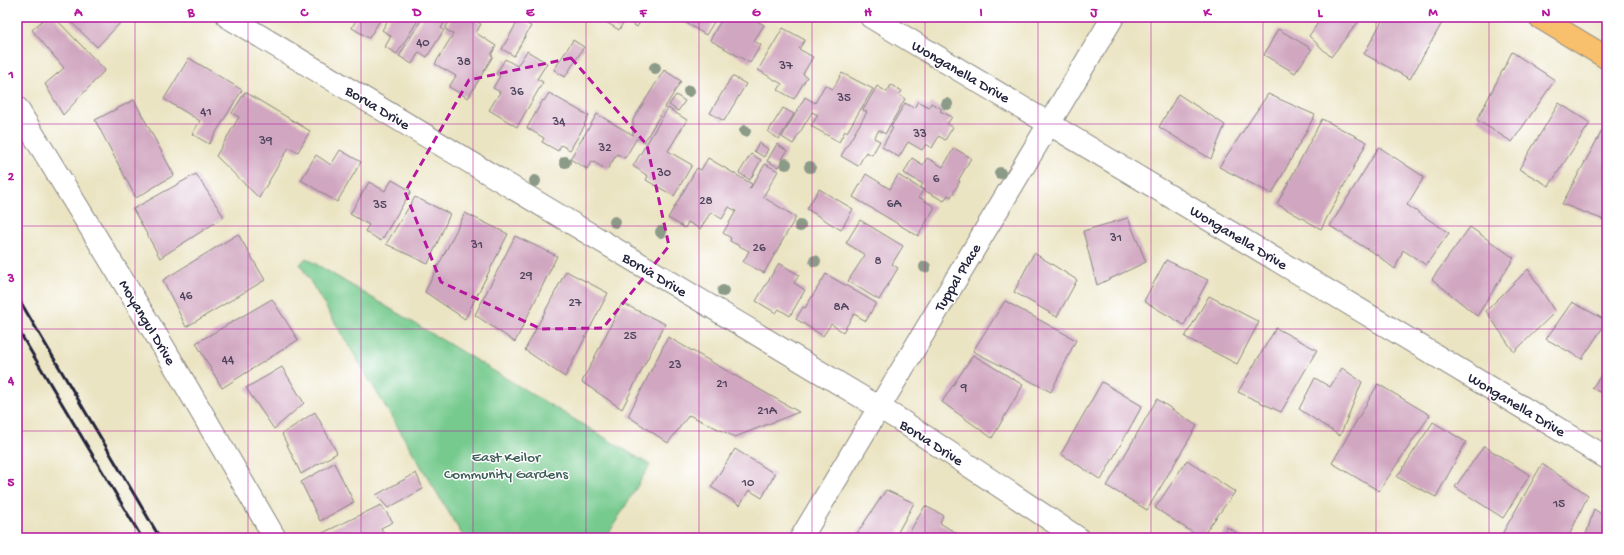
<svg xmlns="http://www.w3.org/2000/svg" width="1624" height="555" viewBox="0 0 1624 555" font-family="'Gochi Hand',sans-serif">
  <style>
    .green { fill: #76ca8e; stroke: #4c7664 }
    .building { fill: #d0a6c0 }
    .lines { fill: none; stroke-linecap: round; stroke-linejoin: round }
    .minor-casing { stroke: #86837f; stroke-width: 24 }
    .major-casing { stroke: #86837f; stroke-width: 24 }
    .minor { stroke: #fff; stroke-width: 22 }
    .major { stroke: #f8bf6c; stroke-width: 22 }
    .rail { stroke: #22223b; stroke-width: 3 }
    .tree { fill: #8c9a88 }
    .marked { fill: none; stroke: #b5179e; stroke-width: 3; stroke-dasharray: 8 5; stroke-linejoin: round }
    .grid { fill: none; stroke: #b5179e; stroke-width: 1; stroke-opacity: 0.55 }
    .labels { text-anchor: middle; stroke-width: 3; stroke-linejoin: round; paint-order: stroke }
    .number-label { font-size: 13px; fill: #4e435c }
    .street-label { font-size: 15px; fill: #22223b; stroke: #fff }
    .park-label { font-size: 15px; fill: #3f5d58; stroke: #fff }
    .neatline { fill: none; stroke: #b5179e; stroke-width: 1.5 }
    .grid-label { font-size: 13px; text-anchor: middle; font-weight: bold; fill: #b5179e }
  </style>
  <rect width="100%" height="100%" fill="#fff"/>
  <filter id="ink" filterUnits="userSpaceOnUse"><feTurbulence type="fractalNoise" baseFrequency=".025" numOctaves="2"/><feDisplacementMap in="SourceGraphic" scale="8" xChannelSelector="R" yChannelSelector="G"/><feConvolveMatrix kernelMatrix="1 2 1 2 8 2 1 2 1" color-interpolation-filters="sRGB"/></filter>
  <filter id="wash" filterUnits="userSpaceOnUse"><feTurbulence type="fractalNoise" baseFrequency=".012" numOctaves="4" result="noise"/><feDisplacementMap in="SourceGraphic" scale="16" xChannelSelector="R" yChannelSelector="G"/><feGaussianBlur stdDeviation="0.9" result="paint"/><feColorMatrix in="noise" values="0 0 0 0 0 0 0 0 0 0 0 0 0 0 0 0 0 1.4 0 .05"/><feComposite in="paint" operator="in"/></filter>
  <g filter="url(#wash)">
    <rect width="100%" height="100%" fill="#ebe4c3"/>
    <polygon class="green" points="306,258 650,465 606,538 464,538 300,264"/>
    <g id="blocks">
      <g class="building">
        <polygon points="46,17 54,17 105,70 63,115 45,84 64,68 32,30"/>
        <polygon points="68,17 126,17 97,47 67,18"/>
        <polygon points="356,17 382,17 369,38 352,28 357,18"/>
        <polygon points="390,17 420,17 397,54 385,47 391,36 382,30"/>
        <polygon points="423,17 448,17 441,28 444,30 427,57 419,52 412,64 399,56"/>
        <polygon points="452,17 470,17 481,24 476,33 496,46 491,55 493,56 468,98 449,87 456,76 435,64 453,34 445,29"/>
        <polygon points="598,17 643,17 637,27 625,20 619,30"/>
        <polygon points="676,17 717,17 706,35"/>
        <polygon points="723,17 751,17 764,25 754,41 761,45 750,63 710,40"/>
        <polygon points="1322,17 1362,17 1331,57 1309,36"/>
        <polygon points="1384,17 1431,17 1442,23 1410,79 1364,54"/>
        <polygon points="519,19 531,26 514,56 502,49"/>
        <polygon points="783,28 805,40 799,49 813,57 803,74 807,77 794,99 778,90 782,84 758,70"/>
        <polygon points="1278,29 1312,49 1295,73 1264,55"/>
        <polygon points="573,40 584,47 565,77 554,70"/>
        <polygon points="527,51 547,63 537,79 543,82 517,127 489,110 500,92 493,88 500,76 496,74 505,59 517,66"/>
        <polygon points="1512,52 1555,80 1512,142 1477,120"/>
        <polygon points="189,58 242,90 209,144 192,134 200,121 164,99"/>
        <polygon points="664,70 681,81 644,142 637,138 625,158 617,154 607,170 592,161 587,169 570,159 597,114 633,135 633,120"/>
        <polygon points="842,73 873,89 847,132 845,131 839,142 811,126 818,115 812,112 793,144 782,137 805,97 815,103 825,85 833,89"/>
        <polygon points="732,76 746,84 724,121 710,113"/>
        <polygon points="891,85 902,91 899,95 905,99 885,134 879,130 874,138 880,141 872,155 866,152 858,166 841,156 867,112 863,110 877,86 887,92"/>
        <polygon points="245,92 310,131 298,152 289,147 259,198 216,156 239,117 232,113"/>
        <polygon points="549,93 589,116 584,124 585,125 570,150 561,145 558,151 542,142 544,138 527,128 543,100 544,101"/>
        <polygon points="1178,94 1225,125 1211,159 1159,127"/>
        <polygon points="1268,94 1315,115 1272,194 1219,167"/>
        <polygon points="676,95 685,101 678,111 669,105"/>
        <polygon points="134,100 174,175 136,198 95,120"/>
        <polygon points="918,101 929,107 931,103 942,109 940,111 952,117 947,124 953,127 945,140 939,136 932,148 926,144 922,150 908,142 899,157 882,147 893,128 891,127 905,103 914,108"/>
        <polygon points="1559,103 1590,123 1549,186 1519,169"/>
        <polygon points="668,108 687,120 668,151 692,165 674,196 646,180 648,176 633,166"/>
        <polygon points="783,108 794,114 779,139 768,132"/>
        <polygon points="1322,119 1367,142 1321,229 1277,204"/>
        <polygon points="1602,131 1607,134 1607,221 1562,204"/>
        <polygon points="759,143 768,149 764,157 754,151"/>
        <polygon points="777,144 787,151 778,167 767,161"/>
        <polygon points="1379,147 1424,177 1407,205 1449,233 1426,265 1403,250 1395,269 1377,255 1330,226"/>
        <polygon points="954,148 971,158 958,181 960,181 951,197 948,195 944,201 920,188 923,184 904,173 912,158 923,165 927,158 943,167"/>
        <polygon points="340,150 361,162 337,202 301,180 316,155 331,165"/>
        <polygon points="751,154 761,160 750,180 739,173"/>
        <polygon points="708,158 752,184 749,189 750,189 765,164 778,171 763,197 796,217 764,273 743,262 749,251 730,241 731,238 723,233 736,211 729,207 722,219 711,212 700,229 688,222 685,228 668,218 697,168 701,170"/>
        <polygon points="196,174 224,217 160,258 133,209"/>
        <polygon points="866,174 890,189 898,175 923,190 919,197 935,207 918,236 853,197"/>
        <polygon points="392,180 411,191 381,241 365,231 369,225 350,214 369,182 385,191"/>
        <polygon points="819,189 853,209 841,230 807,209"/>
        <polygon points="415,197 450,214 428,264 386,244"/>
        <polygon points="465,213 508,234 465,319 425,292"/>
        <polygon points="1128,218 1146,262 1097,285 1083,231"/>
        <polygon points="860,220 903,246 892,264 898,268 879,300 848,281 865,255 846,243"/>
        <polygon points="1470,227 1514,258 1477,316 1432,279"/>
        <polygon points="238,234 265,280 186,327 163,280"/>
        <polygon points="515,236 557,256 515,342 475,315"/>
        <polygon points="1034,253 1077,280 1057,317 1014,292"/>
        <polygon points="1166,260 1208,280 1184,325 1144,301"/>
        <polygon points="779,263 799,275 794,283 805,290 790,316 779,309 776,313 756,301"/>
        <polygon points="1528,269 1555,312 1514,352 1486,311"/>
        <polygon points="566,271 608,293 565,377 525,350"/>
        <polygon points="826,274 876,303 866,321 854,314 843,332 831,324 823,336 796,319 803,307 805,308"/>
        <polygon points="1209,296 1259,322 1237,364 1185,337"/>
        <polygon points="272,299 298,340 222,388 196,343"/>
        <polygon points="1005,301 1076,340 1051,392 973,351"/>
        <polygon points="1572,302 1607,321 1582,359 1546,339"/>
        <polygon points="622,303 665,324 622,409 582,382"/>
        <polygon points="1276,328 1317,350 1281,412 1238,392"/>
        <polygon points="668,337 799,412 735,437 689,415 668,443 628,416"/>
        <polygon points="973,355 1023,385 992,438 942,402"/>
        <polygon points="282,367 304,403 274,429 246,388"/>
        <polygon points="1607,367 1607,396 1592,388"/>
        <polygon points="1342,368 1362,382 1340,436 1299,409 1315,378 1330,387"/>
        <polygon points="1102,382 1142,406 1101,480 1061,454"/>
        <polygon points="1378,384 1430,415 1379,491 1332,463"/>
        <polygon points="1157,399 1197,426 1147,510 1107,486"/>
        <polygon points="315,412 337,453 301,474 282,434"/>
        <polygon points="1433,422 1466,442 1436,497 1397,477"/>
        <polygon points="1484,446 1530,475 1503,518 1455,487"/>
        <polygon points="735,449 775,474 762,498 749,490 740,505 711,487"/>
        <polygon points="1187,460 1235,492 1201,538 1155,508"/>
        <polygon points="334,463 354,502 320,521 301,482"/>
        <polygon points="1542,464 1588,495 1568,538 1505,538 1501,536"/>
        <polygon points="416,473 423,489 388,508 376,495"/>
        <polygon points="886,490 914,503 898,532 903,535 901,538 854,538"/>
        <polygon points="381,505 393,522 381,528 386,538 312,538"/>
        <polygon points="925,506 943,515 940,523 964,538 906,538"/>
        <polygon points="1594,509 1607,518 1607,538 1585,538"/>
        <polygon points="1227,527 1245,538 1220,538"/>
      </g>
    </g>
  </g>
  <g filter="url(#ink)">
    <use href="#blocks" fill-opacity="0" stroke="#86837f" stroke-width="1"/>
    <g class="lines">
      <g class="minor-casing">
        <g id="minor">
          <polyline points="228,17 900,420 1078,538"/>
          <polyline points="871,17 1607,458"/>
          <polyline points="17,108 164,348 275,538"/>
          <polyline points="801,538 1113,17"/>
        </g>
      </g>
      <g class="major-casing">
        <polyline id="major" points="1539,17 1607,58"/>
      </g>
      <use href="#minor" class="minor"/>
      <use href="#major" class="major"/>
      <g class="rail">
        <polyline points="17,296 160,538"/>
        <polyline points="17,328 142,538"/>
      </g>
    </g>
    <g class="tree">
      <circle cx="655" cy="68" r="6"/>
      <circle cx="689" cy="91" r="6"/>
      <circle cx="947" cy="104" r="6"/>
      <circle cx="745" cy="131" r="6"/>
      <circle cx="565" cy="162" r="6"/>
      <circle cx="786" cy="164" r="6"/>
      <circle cx="810" cy="167" r="6"/>
      <circle cx="1000" cy="173" r="6"/>
      <circle cx="535" cy="181" r="6"/>
      <circle cx="615" cy="222" r="6"/>
      <circle cx="800" cy="226" r="6"/>
      <circle cx="661" cy="232" r="6"/>
      <circle cx="815" cy="261" r="6"/>
      <circle cx="925" cy="267" r="6"/>
      <circle cx="723" cy="291" r="6"/>
    </g>
  </g>
  <path class="marked" d="M571,58L647,145L669,246L603,328L541,329L441,282L405,192L469,80Z"/>
  <path class="grid" d="M135,17V538M248,17V538M361,17V538M473,17V538M586,17V538M699,17V538M812,17V538M925,17V538M1038,17V538M1151,17V538M1263,17V538M1376,17V538M1489,17V538M17,124H1607M17,226H1607M17,329H1607M17,431H1607"/>
  <g class="labels">
    <g class="number-label">
      <text x="423" y="46">40</text>
      <text x="464" y="65">38</text>
      <text x="786" y="69">37</text>
      <text x="517" y="95">36</text>
      <text x="844" y="101">35</text>
      <text x="206" y="115">41</text>
      <text x="559" y="125">34</text>
      <text x="920" y="137">33</text>
      <text x="266" y="144">39</text>
      <text x="605" y="151">32</text>
      <text x="664" y="176">30</text>
      <text x="936" y="182">6</text>
      <text x="706" y="204">28</text>
      <text x="894" y="207">6A</text>
      <text x="380" y="208">35</text>
      <text x="1116" y="241">31</text>
      <text x="477" y="248">31</text>
      <text x="759" y="251">26</text>
      <text x="878" y="264">8</text>
      <text x="526" y="279">29</text>
      <text x="186" y="299">46</text>
      <text x="575" y="306">27</text>
      <text x="841" y="310">8A</text>
      <text x="630" y="339">25</text>
      <text x="228" y="363">44</text>
      <text x="675" y="368">23</text>
      <text x="722" y="387">21</text>
      <text x="964" y="391">9</text>
      <text x="767" y="414">21A</text>
      <text x="748" y="486">10</text>
      <text x="1559" y="507">15</text>
    </g>
    <g class="street-label">
      <text transform="translate(961 71) rotate(30)" y="5">Wonganella Drive</text>
      <text transform="translate(378 107) rotate(31)" y="5">Borva Drive</text>
      <text transform="translate(1239 237) rotate(31)" y="5">Wonganella Drive</text>
      <text transform="translate(655 274) rotate(31)" y="5">Borva Drive</text>
      <text transform="translate(957 277) rotate(-59)" y="5">Tuppal Place</text>
      <text transform="translate(148 322) rotate(59)" y="5">Moyangul Drive</text>
      <text transform="translate(1517 404) rotate(31)" y="5">Wonganella Drive</text>
      <text transform="translate(932 442) rotate(33)" y="5">Borva Drive</text>
    </g>
    <g class="park-label">
      <text x="506" y="461">East Keilor<tspan x="506" dy="17">Community Gardens</tspan></text>
    </g>
  </g>
  <rect width="1624" height="555" fill="none" stroke="#fff" stroke-width="44"/>
  <rect x="22" y="22" width="1580" height="511" class="neatline"/>
  <g class="grid-label">
    <text x="78" y="16">A</text>
    <text x="191" y="16">B</text>
    <text x="304" y="16">C</text>
    <text x="417" y="16">D</text>
    <text x="530" y="16">E</text>
    <text x="643" y="16">F</text>
    <text x="756" y="16">G</text>
    <text x="868" y="16">H</text>
    <text x="981" y="16">I</text>
    <text x="1094" y="16">J</text>
    <text x="1207" y="16">K</text>
    <text x="1320" y="16">L</text>
    <text x="1433" y="16">M</text>
    <text x="1546" y="16">N</text>
    <text x="11" y="78">1</text>
    <text x="11" y="180">2</text>
    <text x="11" y="282">3</text>
    <text x="11" y="384">4</text>
    <text x="11" y="486">5</text>
  </g>
</svg>
